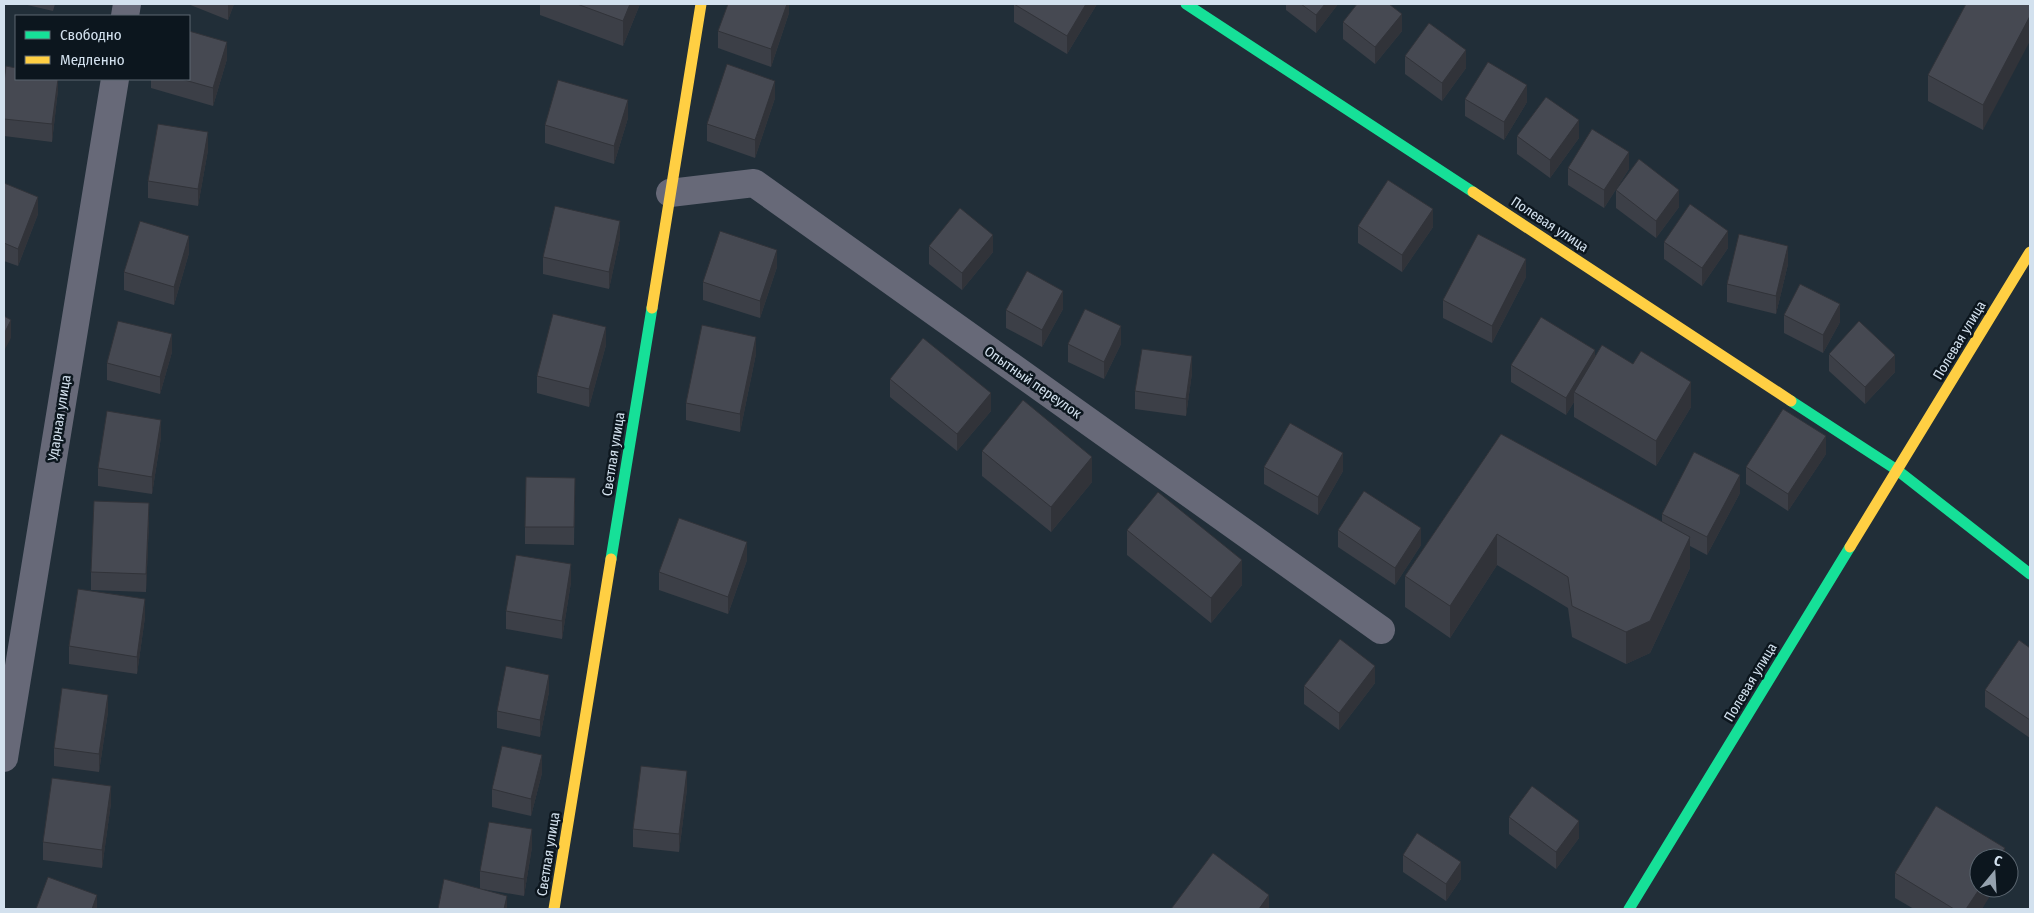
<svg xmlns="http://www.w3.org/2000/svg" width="2034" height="913" viewBox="0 0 2034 913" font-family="'Fira Sans Condensed',sans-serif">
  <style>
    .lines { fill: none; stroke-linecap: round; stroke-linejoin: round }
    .street { stroke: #676978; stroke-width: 28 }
    .fast { stroke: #16e098; stroke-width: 11 }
    .slow { stroke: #ffcf43; stroke-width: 11 }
    .wall { fill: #3c3f47 }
    .shaded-wall { fill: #313339 }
    .building { fill: #464952; stroke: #313339 }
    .labels { text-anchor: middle; stroke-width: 5; stroke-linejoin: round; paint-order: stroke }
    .street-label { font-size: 14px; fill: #d3e1ee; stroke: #0c161e }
  </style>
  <rect width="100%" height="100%" fill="#212e38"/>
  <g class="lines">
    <g class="street">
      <polyline points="125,16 127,4"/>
      <polyline points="670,193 754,183 1381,630"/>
      <polyline points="4,758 115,79"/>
    </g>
    <g class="fast">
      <polyline points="1186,4 1473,192"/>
      <polyline points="1791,401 1897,470 2030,574"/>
      <polyline points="611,559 652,308"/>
      <polyline points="1629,909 1850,547"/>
    </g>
    <g class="slow">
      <polyline points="1473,192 1791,401"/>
      <polyline points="652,308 701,4"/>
      <polyline points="1850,547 2030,252"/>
      <polyline points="554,909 611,559"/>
    </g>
  </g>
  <g class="wall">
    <polygon points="23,4 55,4 53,11"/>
    <polygon points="188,4 234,4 228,20"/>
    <polygon points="540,4 640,4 623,46 540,15"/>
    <polygon points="789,4 789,13 771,67 718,48 718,31"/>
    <polygon points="1014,4 1097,4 1067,54 1014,22"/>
    <polygon points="1286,4 1338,4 1316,33 1286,10"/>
    <polygon points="2030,4 1983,130 1928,101 1928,75"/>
    <polygon points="1343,22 1402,31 1375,64 1343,39"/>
    <polygon points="1405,56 1466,68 1442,101 1405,74"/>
    <polygon points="227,59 213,106 151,88 151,79 189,79"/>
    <polygon points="58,79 58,90 52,142 4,136 4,82"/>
    <polygon points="775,98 755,158 707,141 707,124"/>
    <polygon points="1465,99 1527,102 1504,140 1465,116"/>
    <polygon points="628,118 614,164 545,143 545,125"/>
    <polygon points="1517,136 1579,138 1550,178 1517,154"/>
    <polygon points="208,150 198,206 148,198 148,181"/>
    <polygon points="1568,168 1629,169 1604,208 1568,185"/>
    <polygon points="4,183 38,214 18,266 4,261"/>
    <polygon points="1616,190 1679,207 1656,238 1616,208"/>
    <polygon points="1358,226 1433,227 1402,272 1358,243"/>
    <polygon points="620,238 609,289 543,274 543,257"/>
    <polygon points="1664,242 1728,248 1702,286 1664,259"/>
    <polygon points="929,246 993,252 962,290 929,264"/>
    <polygon points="189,253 174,305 124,290 124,272"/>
    <polygon points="1788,264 1776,314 1727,302 1727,284"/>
    <polygon points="777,267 760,318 703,300 703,282"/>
    <polygon points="1526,277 1492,343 1443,318 1443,300"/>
    <polygon points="1063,309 1042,347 1006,328 1006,310"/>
    <polygon points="1784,315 1840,322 1823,353 1784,333"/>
    <polygon points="1068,344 1121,344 1104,379 1068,362"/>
    <polygon points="606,345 589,407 537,393 537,376"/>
    <polygon points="172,352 160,394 107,380 107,363"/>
    <polygon points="756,354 740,432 686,420 686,403"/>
    <polygon points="1829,354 1895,372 1865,404 1829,371"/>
    <polygon points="1595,357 1691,407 1656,466 1574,417 1574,402 1566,415 1511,382 1511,365"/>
    <polygon points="1192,373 1186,416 1135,409 1135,391"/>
    <polygon points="890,379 991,411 957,451 890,397"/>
    <polygon points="1501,434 1662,522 1662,514 1740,493 1707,555 1690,546 1690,568 1650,653 1626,664 1572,637 1568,608 1497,565 1450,638 1405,607 1405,576"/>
    <polygon points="161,437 152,494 98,486 98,468"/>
    <polygon points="982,451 1092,482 1051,532 982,476"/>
    <polygon points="1826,454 1788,511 1746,484 1746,467"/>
    <polygon points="1264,467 1343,471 1318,515 1264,484"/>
    <polygon points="575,478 574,545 525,544 525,527"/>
    <polygon points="149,521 146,592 91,590 91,572"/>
    <polygon points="1127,530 1242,585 1211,623 1127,555"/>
    <polygon points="1338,530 1421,545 1395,585 1338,547"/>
    <polygon points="747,560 728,614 659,590 659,572"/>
    <polygon points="571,582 562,639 506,629 506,611"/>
    <polygon points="145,617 137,674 69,664 69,646"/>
    <polygon points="2030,648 2030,738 1985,707 1985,690"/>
    <polygon points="1375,683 1339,730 1304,704 1304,686"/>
    <polygon points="549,692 540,737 497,728 497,711"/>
    <polygon points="108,712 99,772 54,766 54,748"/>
    <polygon points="542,773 531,816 492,807 492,789"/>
    <polygon points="687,789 679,852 633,847 633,829"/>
    <polygon points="111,803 102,868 43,860 43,842"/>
    <polygon points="1509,817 1579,838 1556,869 1509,834"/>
    <polygon points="532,847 524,896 482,889 507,909 480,889 480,871"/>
    <polygon points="1403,855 1461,879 1446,901 1403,872"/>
    <polygon points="2005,858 1982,909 1914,909 1895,898 1895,873"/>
  </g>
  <g class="shaded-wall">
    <polygon points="228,4 234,4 228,20"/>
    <polygon points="630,4 640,4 623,46 623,21"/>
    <polygon points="787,4 789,4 789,13 771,67 771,49"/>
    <polygon points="1086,4 1097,4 1067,54 1067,36"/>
    <polygon points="1325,4 1338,4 1316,33 1316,15"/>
    <polygon points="1402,14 1402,31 1375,64 1375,47"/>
    <polygon points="2030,16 2030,41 1983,130 1983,105"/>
    <polygon points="227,42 227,59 213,106 213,88"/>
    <polygon points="1466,50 1466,68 1442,101 1442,83"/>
    <polygon points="58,79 58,90 52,142 52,124"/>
    <polygon points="775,81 775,98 755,158 755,140"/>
    <polygon points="1527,85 1527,102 1504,140 1504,122"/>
    <polygon points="628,100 628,118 614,164 614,146"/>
    <polygon points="1579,120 1579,138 1550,178 1550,160"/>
    <polygon points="208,132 208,150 198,206 198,189"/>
    <polygon points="1629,152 1629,169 1604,208 1604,190"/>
    <polygon points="1679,190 1679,207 1656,238 1656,221"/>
    <polygon points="38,197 38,214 18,266 18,249"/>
    <polygon points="1433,209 1433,227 1402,272 1402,255"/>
    <polygon points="620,221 620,238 609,289 609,272"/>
    <polygon points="1728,231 1728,248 1702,286 1702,268"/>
    <polygon points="993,235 993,252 962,290 962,273"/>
    <polygon points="189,236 189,253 174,305 174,287"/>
    <polygon points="1788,246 1788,264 1776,314 1776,296"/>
    <polygon points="777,250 777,267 760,318 760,301"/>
    <polygon points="1526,259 1526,277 1492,343 1492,326"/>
    <polygon points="1063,291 1063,309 1042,347 1042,330"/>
    <polygon points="1840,304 1840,322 1823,353 1823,335"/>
    <polygon points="11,320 11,338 4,351 4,334"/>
    <polygon points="1121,326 1121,344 1104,379 1104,362"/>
    <polygon points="606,327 606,345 589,407 589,389"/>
    <polygon points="172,334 172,352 160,394 160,377"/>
    <polygon points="756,337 756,354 740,432 740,414"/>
    <polygon points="1595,350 1595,367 1574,392 1574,402 1566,415 1566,398"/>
    <polygon points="1895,355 1895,372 1865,404 1865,387"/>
    <polygon points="1192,356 1192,373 1186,416 1186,399"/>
    <polygon points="1691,382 1691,407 1656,466 1656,441"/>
    <polygon points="991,393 991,411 957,451 957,434"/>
    <polygon points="161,420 161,437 152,494 152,477"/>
    <polygon points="1826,436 1826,454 1788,511 1788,494"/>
    <polygon points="1343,453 1343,471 1318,515 1318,497"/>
    <polygon points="1092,457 1092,482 1051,532 1051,507"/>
    <polygon points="1740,475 1740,493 1707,555 1707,537"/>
    <polygon points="149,503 149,521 146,592 146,574"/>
    <polygon points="1421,528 1421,545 1395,585 1395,568"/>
    <polygon points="1497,534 1497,565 1450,638 1450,606"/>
    <polygon points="1690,537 1690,568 1650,653 1626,664 1626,632"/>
    <polygon points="747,542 747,560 728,614 728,597"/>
    <polygon points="1242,560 1242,585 1211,623 1211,598"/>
    <polygon points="571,564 571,582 562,639 562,621"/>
    <polygon points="145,599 145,617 137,674 137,657"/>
    <polygon points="1375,666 1375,683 1339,730 1339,713"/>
    <polygon points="549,675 549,692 540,737 540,720"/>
    <polygon points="108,695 108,712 99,772 99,754"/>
    <polygon points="542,755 542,773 531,816 531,799"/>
    <polygon points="687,771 687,789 679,852 679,834"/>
    <polygon points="111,786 111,803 102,868 102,850"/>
    <polygon points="1579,821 1579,838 1556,869 1556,852"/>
    <polygon points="532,829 532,847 524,896 524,879"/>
    <polygon points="2005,848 2005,858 1998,858"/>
    <polygon points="1461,862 1461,879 1446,901 1446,884"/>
    <polygon points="1980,888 1995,888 1982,909 1966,909"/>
    <polygon points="97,895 97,909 92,909"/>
    <polygon points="1269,895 1269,909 1259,909"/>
    <polygon points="507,896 507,909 504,909"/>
  </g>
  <g class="building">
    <polygon points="577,4 630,4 623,21"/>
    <polygon points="728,4 787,4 771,49 718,31"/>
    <polygon points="1014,4 1086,4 1067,36"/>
    <polygon points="1301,4 1325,4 1316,15"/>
    <polygon points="1357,4 1389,4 1402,14 1375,47 1343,22"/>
    <polygon points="1966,4 2030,4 2030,16 1983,105 1928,75"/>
    <polygon points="1429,23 1466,50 1442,83 1405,56"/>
    <polygon points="189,31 227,42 213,88 181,79 189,79"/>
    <polygon points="1488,62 1527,85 1504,122 1465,99"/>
    <polygon points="727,64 775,81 755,140 707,124"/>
    <polygon points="6,66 16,68 16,79 58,79 52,124 4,119 4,82"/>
    <polygon points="558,80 628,100 614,146 545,125"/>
    <polygon points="1546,97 1579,120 1550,160 1517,136"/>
    <polygon points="158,124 208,132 198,189 148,181"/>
    <polygon points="1592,129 1629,152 1604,190 1568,168"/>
    <polygon points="1639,159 1679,190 1656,221 1616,190"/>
    <polygon points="1388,180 1433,209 1402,255 1358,226"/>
    <polygon points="4,183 38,197 18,249 4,243"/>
    <polygon points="1690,204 1728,231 1702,268 1664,242"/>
    <polygon points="555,206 620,221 609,272 543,257"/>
    <polygon points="960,208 993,235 962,273 929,246"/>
    <polygon points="140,221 189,236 174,287 124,272"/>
    <polygon points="720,231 777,250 760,301 703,282"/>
    <polygon points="1478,234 1526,259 1492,326 1443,300"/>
    <polygon points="1739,234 1788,246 1776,296 1727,284"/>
    <polygon points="1027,271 1063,291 1042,330 1006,310"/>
    <polygon points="1800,284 1840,304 1823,335 1784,315"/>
    <polygon points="1085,309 1121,326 1104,362 1068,344"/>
    <polygon points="553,314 606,327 589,389 537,376"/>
    <polygon points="4,316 11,320 4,334"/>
    <polygon points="1541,317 1595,350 1566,398 1511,365"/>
    <polygon points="118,321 172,334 160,377 107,363"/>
    <polygon points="1859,321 1895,355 1865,387 1829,354"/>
    <polygon points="702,325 756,337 740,414 686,403"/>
    <polygon points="923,338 991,393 957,434 890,379"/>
    <polygon points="1602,345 1633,364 1641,351 1691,382 1656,441 1574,392"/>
    <polygon points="1142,349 1192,356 1186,399 1135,391"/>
    <polygon points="1023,400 1092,457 1051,507 982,451"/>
    <polygon points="1783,409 1826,436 1788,494 1746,467"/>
    <polygon points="107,411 161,420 152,477 98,468"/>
    <polygon points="1290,423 1343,453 1318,497 1264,467"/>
    <polygon points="1501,434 1690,537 1650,621 1626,632 1572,606 1568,577 1497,534 1450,606 1405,576"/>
    <polygon points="1694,452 1740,475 1707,537 1662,514"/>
    <polygon points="526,477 575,478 574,527 525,527"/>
    <polygon points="1364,491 1421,528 1395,568 1338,530"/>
    <polygon points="1158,492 1242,560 1211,598 1127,530"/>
    <polygon points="94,501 149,503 146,574 91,572"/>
    <polygon points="679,518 747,542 728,597 659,572"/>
    <polygon points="516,555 571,564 562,621 506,611"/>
    <polygon points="78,589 145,599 137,657 69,646"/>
    <polygon points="1340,639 1375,666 1339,713 1304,686"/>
    <polygon points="2019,640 2030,648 2030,720 1985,690"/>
    <polygon points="506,666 549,675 540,720 497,711"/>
    <polygon points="62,688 108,695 99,754 54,748"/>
    <polygon points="502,746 542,755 531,799 492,789"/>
    <polygon points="641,766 687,771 679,834 633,829"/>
    <polygon points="52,778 111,786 102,850 43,842"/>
    <polygon points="1532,786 1579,821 1556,852 1509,817"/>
    <polygon points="1936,806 2005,848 1998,858 1979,858 1979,888 1980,888 1966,909 1954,909 1895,873"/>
    <polygon points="489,822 532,829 524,879 480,871"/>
    <polygon points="1417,833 1461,862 1446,884 1403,855"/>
    <polygon points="1213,853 1269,895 1259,909 1171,909"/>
    <polygon points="48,877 97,895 92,909 36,909"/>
    <polygon points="444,879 507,896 504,909 438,909"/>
  </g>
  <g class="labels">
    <g class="street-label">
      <text transform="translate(1550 224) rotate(33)" y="5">Полевая улица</text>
      <text transform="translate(1959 340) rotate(-59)" y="5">Полевая улица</text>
      <text transform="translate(1033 382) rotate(35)" y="5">Опытный переулок</text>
      <text transform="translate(59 418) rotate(-81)" y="5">Ударная улица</text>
      <text transform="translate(613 454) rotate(-81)" y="5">Светлая улица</text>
      <text transform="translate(1750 682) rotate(-59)" y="5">Полевая улица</text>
      <text transform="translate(548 854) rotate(-81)" y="5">Светлая улица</text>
    </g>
  </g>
  <rect width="2034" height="913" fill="none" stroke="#d3e1ee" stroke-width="10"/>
  <rect x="15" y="15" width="175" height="65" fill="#0c161e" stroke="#5c6771"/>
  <rect x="25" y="31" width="25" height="8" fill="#16e098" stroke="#5c6771"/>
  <text x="60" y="40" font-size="15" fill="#d3e1ee">Свободно</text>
  <rect x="25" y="56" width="25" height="8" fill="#ffcf43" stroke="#5c6771"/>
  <text x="60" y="65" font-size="15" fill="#d3e1ee">Медленно</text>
  <g transform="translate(1994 873) rotate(18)"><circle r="24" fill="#0c161e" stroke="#5c6771"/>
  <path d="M0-4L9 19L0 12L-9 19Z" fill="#95a2ae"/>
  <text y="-8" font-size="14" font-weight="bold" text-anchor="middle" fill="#d3e1ee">С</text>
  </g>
</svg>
